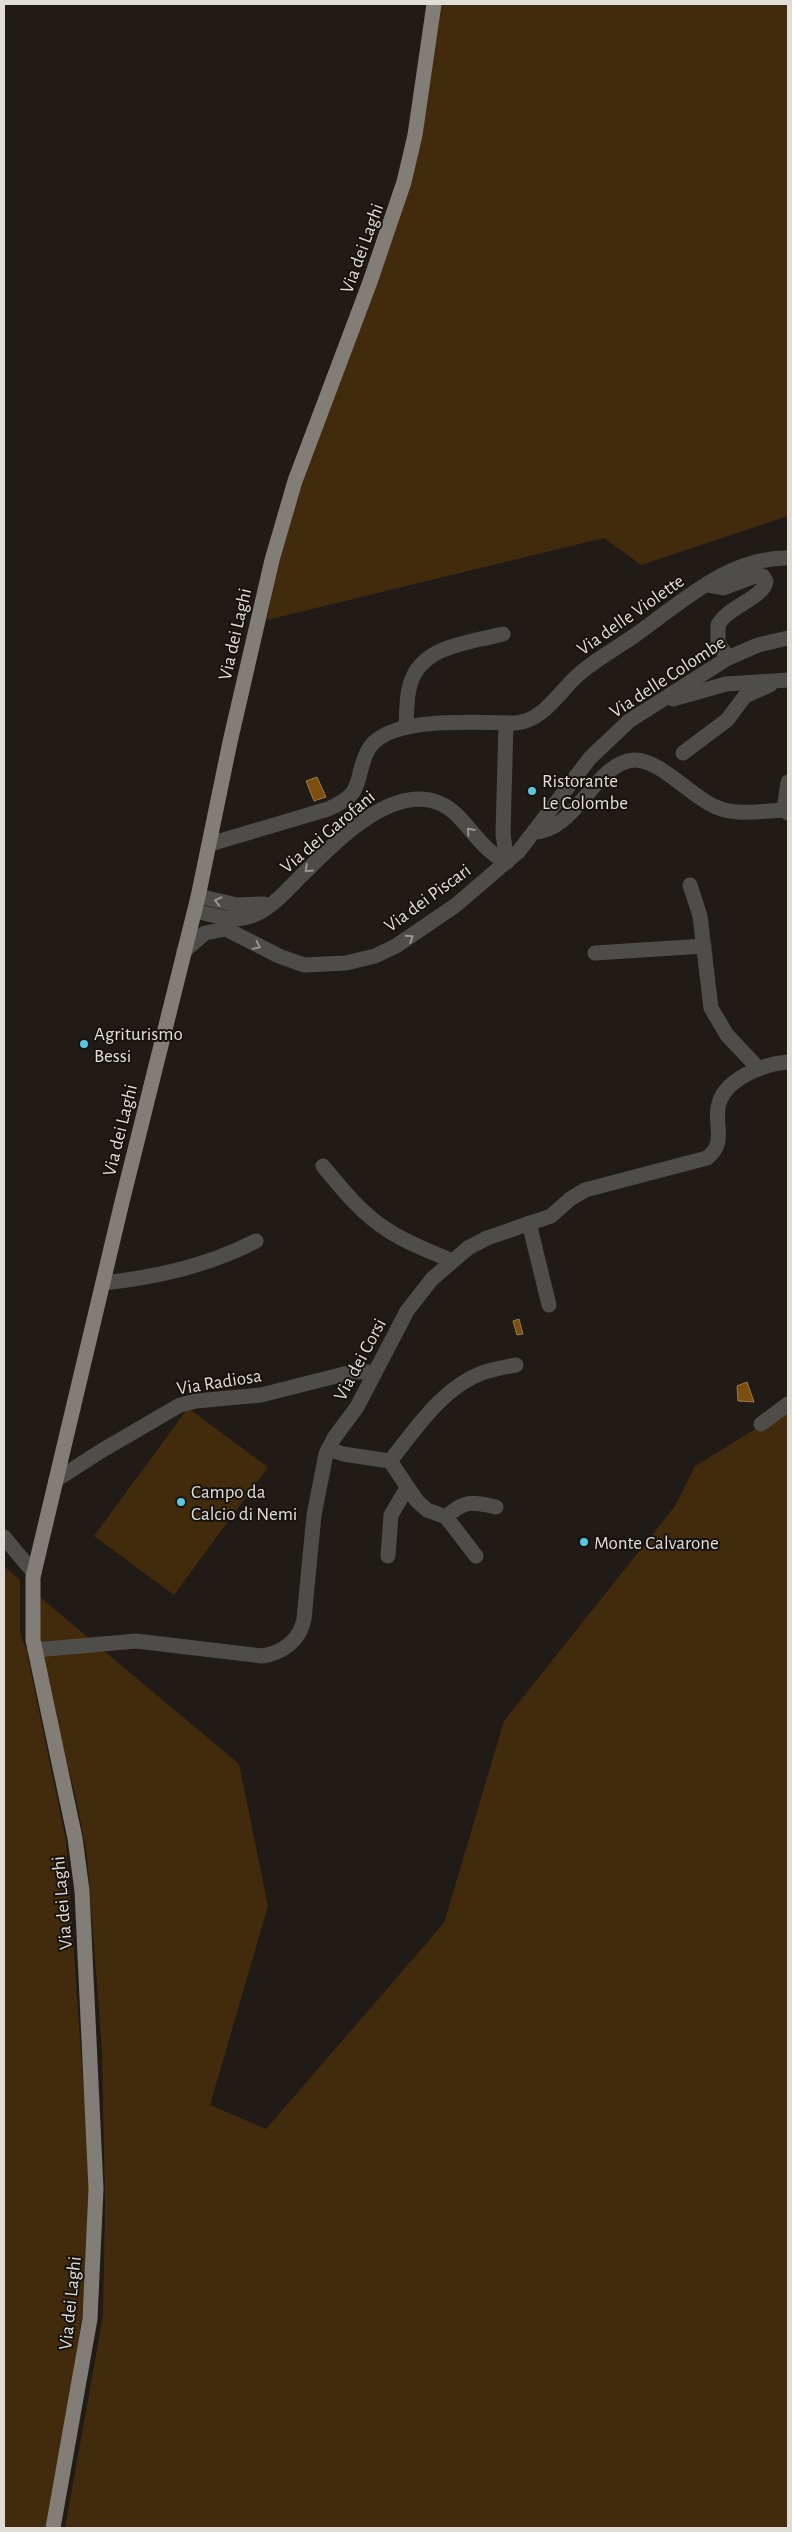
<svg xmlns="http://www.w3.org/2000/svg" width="792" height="2532" viewBox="0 0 792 2532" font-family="'Alegreya Sans',sans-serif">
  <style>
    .green { fill: #422b0d }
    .water { fill: #7c4f0e; stroke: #9a7a4b }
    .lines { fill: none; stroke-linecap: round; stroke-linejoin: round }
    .minor { stroke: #4f4d4a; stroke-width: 15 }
    .major { stroke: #837d77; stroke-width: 15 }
    .oneway { stroke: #989592 }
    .poi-dot { fill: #56c9e1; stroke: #17120d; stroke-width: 2 }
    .labels { text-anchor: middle; stroke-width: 4; stroke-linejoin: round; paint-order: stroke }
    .street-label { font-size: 19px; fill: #e0ddd9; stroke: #17120d }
    .poi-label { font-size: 19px; fill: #e0ddd9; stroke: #17120d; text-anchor: start }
  </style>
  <rect width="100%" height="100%" fill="#201b16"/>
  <g class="green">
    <polygon points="438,4 788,4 788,516 641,565 604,538 267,620 275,574 290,513 391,243"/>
    <polygon points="188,1408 268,1467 174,1595 94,1536"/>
    <polygon points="788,1409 788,2528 65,2528 103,2316 105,2204 102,2051 87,1856 76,1798 45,1679 39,1633 41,1598 239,1764 268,1906 210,2105 266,2129 444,1923 504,1721 675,1506 695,1466"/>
    <path d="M4,1566L20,1580V1634L26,1648L66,1841L89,2167C94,2289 68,2409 47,2528H4Z"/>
  </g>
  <g class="water">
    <polygon points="317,777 326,797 314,801 306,781"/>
    <polygon points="519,1319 523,1334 517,1335 513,1321"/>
    <polygon points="747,1382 754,1402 738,1401 737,1386"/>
  </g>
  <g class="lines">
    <g class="minor">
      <path d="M707,585L723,588L758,575L763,576L766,581C764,598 728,606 718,625V643L728,658"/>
      <polyline points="673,699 726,684 788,680"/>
      <polyline points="506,723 503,834 507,862"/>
      <path d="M406,727C407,713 406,698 410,685C421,645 469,643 503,634"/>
      <polyline points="683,753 727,720 745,696 770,685"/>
      <polyline points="784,810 788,782"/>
      <path d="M534,832C577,831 594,763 634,760C660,759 691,797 716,807C736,816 762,811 784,810L788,813"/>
      <path d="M210,844L328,809C366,792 353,783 367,752C384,714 480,723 516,723C544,720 558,693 578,675C595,660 615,649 634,636C681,603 728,557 788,558"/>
      <polyline points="690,885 700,916 711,1008 727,1035 759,1069"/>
      <polyline points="198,896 237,905 264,904"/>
      <path d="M195,911C210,914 228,921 244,918C268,913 285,892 301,876C333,845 390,783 439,803C465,813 477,849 507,862"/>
      <polyline points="184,951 205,933 226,929 279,956 304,965 346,963 375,956 396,946 456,905 519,851 590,758 629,721 728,658 758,645 788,638"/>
      <polyline points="595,953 704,946"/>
      <path d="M323,1166C342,1189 361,1213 386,1229C406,1243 430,1251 452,1261"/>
      <polyline points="529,1223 549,1305"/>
      <path d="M103,1283C157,1277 207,1266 256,1241"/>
      <polyline points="761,1424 788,1404"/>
      <polyline points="328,1449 343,1454 390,1461"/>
      <path d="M390,1461C415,1430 443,1387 482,1373C493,1369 505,1367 516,1365"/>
      <polyline points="390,1461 417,1501 427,1510 446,1517 476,1556"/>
      <polyline points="56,1480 101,1451 180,1405 196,1401 261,1395 352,1372 375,1372"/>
      <path d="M446,1517C465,1499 473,1502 496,1507"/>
      <polyline points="4,1537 34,1573"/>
      <polyline points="388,1556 391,1515 407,1488"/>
      <path d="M35,1650L136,1641L262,1656C283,1653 300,1640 304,1619L314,1515L326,1454L334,1438L357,1407L407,1311L432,1279L468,1248L487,1238L551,1216L570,1199L585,1190L707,1158C726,1143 715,1128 718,1108C722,1079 764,1064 788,1062"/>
    </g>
    <polyline class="major" points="53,2528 90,2319 96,2189 82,1891 75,1838 33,1640 33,1577 122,1202 198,897 230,742 272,560 295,481 370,282 404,182 415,135 434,4"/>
  </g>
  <defs><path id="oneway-chevron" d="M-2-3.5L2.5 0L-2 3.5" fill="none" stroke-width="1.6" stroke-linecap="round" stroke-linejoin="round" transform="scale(1.25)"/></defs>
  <g class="oneway">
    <use href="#oneway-chevron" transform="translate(470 831) rotate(-132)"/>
    <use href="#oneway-chevron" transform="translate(308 869) rotate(136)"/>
    <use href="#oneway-chevron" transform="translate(218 901) rotate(-166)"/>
    <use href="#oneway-chevron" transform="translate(410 938) rotate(-33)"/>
    <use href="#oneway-chevron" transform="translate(257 946) rotate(26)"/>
  </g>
  <g class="poi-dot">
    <circle cx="532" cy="791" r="5"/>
    <circle cx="84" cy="1044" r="5"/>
    <circle cx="181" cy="1502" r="5"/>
    <circle cx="584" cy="1542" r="5"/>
  </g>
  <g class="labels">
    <g class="street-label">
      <text transform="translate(361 248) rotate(-70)" y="7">Via dei Laghi</text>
      <text transform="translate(630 614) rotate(-35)" y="7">Via delle Violette</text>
      <text transform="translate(234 634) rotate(-77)" y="7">Via dei Laghi</text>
      <text transform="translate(667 676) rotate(-33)" y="7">Via delle Colombe</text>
      <text transform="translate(327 831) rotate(-40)" y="7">Via dei Garofani</text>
      <text transform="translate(427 897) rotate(-36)" y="7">Via dei Piscari</text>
      <text transform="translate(119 1130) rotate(-76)" y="7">Via dei Laghi</text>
      <text transform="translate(359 1359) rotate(-62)" y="7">Via dei Corsi</text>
      <text transform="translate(219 1381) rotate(-9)" y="7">Via Radiosa</text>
      <text transform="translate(61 1903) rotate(-95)" y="7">Via dei Laghi</text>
      <text transform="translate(69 2303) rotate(-84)" y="7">Via dei Laghi</text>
    </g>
    <g class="poi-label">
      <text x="542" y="787">Ristorante<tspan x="542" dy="22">Le Colombe</tspan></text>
      <text x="94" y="1040">Agriturismo<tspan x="94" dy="22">Bessi</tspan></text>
      <text x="191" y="1498">Campo da<tspan x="191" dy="22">Calcio di Nemi</tspan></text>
      <text x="594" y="1549">Monte Calvarone</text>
    </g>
  </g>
  <rect width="792" height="2532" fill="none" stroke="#e0ddd9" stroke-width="10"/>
</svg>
